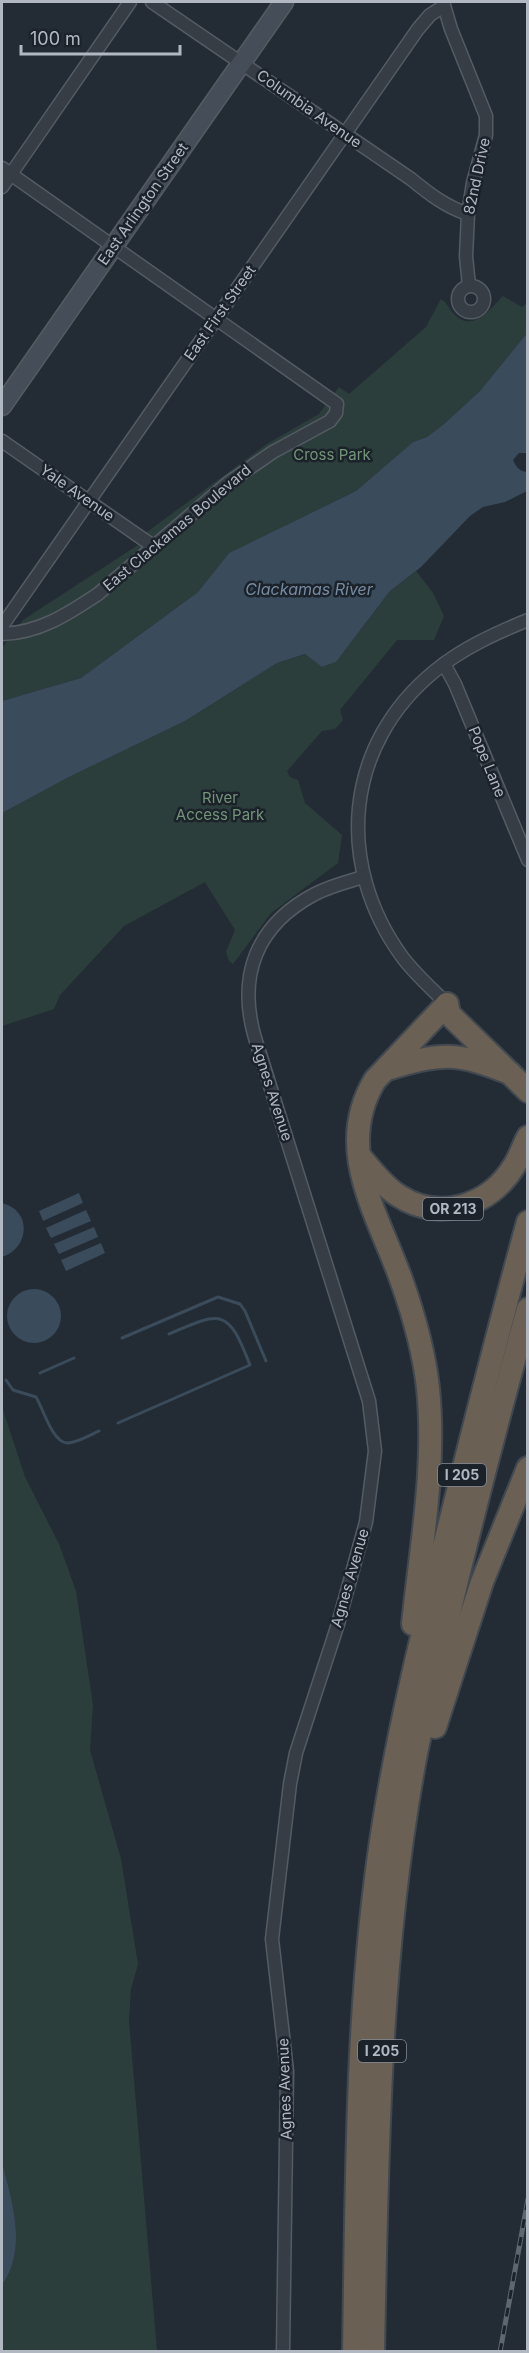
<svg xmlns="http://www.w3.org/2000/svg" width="529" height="2353" viewBox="0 0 529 2353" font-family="Inter,sans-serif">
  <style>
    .green { fill: #2c3e3c }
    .water { fill: #3a4b5b }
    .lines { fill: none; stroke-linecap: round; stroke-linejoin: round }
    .stream { stroke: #3a4b5b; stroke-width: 3 }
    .street-casing { stroke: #545b63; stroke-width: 15 }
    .secondary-casing { stroke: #545b63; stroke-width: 21 }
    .highway-casing { stroke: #414850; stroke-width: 26 }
    .street { stroke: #363d45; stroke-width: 12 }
    .secondary { stroke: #454d58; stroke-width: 18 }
    .highway { stroke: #6a6054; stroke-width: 22 }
    .rail-casing { stroke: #5e6771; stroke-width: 5 }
    .rail { stroke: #1c222a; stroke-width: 3; stroke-dasharray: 9; stroke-linecap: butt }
    .labels { text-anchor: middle; stroke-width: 5; stroke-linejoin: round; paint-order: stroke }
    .shield { fill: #1c222a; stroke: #848b94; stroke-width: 1.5 }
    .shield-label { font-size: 14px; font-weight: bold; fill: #b1b8c2 }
    .street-label { font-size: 15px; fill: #b1b8c2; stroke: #1c222a }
    .park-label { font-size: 15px; fill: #729578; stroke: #1c222a }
    .water-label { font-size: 16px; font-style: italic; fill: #758ba1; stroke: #1c222a }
  </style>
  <rect width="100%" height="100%" fill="#232c34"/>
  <g class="green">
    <path d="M503,296L522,307L527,303V333L480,391L444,424L427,437L413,442L356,491L229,553L198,592L81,678L2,701V648L23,620L138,545L147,532L267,444L319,414L339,387L349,394L426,327L441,299C448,304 449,309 454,314C473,334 490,309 503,296Z"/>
    <polygon points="416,571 433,593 444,616 434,640 397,640 340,710 343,720 335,729 322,731 287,771 290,777 298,780 305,803 342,835 338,863 271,913 233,964 229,961 226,952 235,930 205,882 124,926 60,995 54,1009 2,1026 2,813 69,777 185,721 277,663 306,654 322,667 336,662 390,591"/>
    <path d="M2,1407L25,1477L59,1544L76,1591L93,1705L90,1750L121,1859L138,1964L131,1989L129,2021L157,2351H2V2285C28,2250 12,2200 2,2163Z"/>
  </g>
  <g class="water">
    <path d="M527,333V453H519L513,460C516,467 519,471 527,472V491L505,502L483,507L470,516L421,567L390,591L336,662L322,667L305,654L277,663L185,721L69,777L2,813V701L81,678L198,592L229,553L356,491L413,442L427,437L444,424L480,391Z"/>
    <polygon points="79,1193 83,1203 43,1221 39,1211"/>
    <path d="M2,1203C32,1210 30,1248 2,1257Z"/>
    <polygon points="86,1210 91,1221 51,1238 46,1228"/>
    <polygon points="94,1227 98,1237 59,1254 54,1244"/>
    <polygon points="101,1243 105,1253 66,1271 61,1260"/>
    <circle cx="34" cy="1316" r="27"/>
    <path d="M2,2163C12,2200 28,2250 2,2285Z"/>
  </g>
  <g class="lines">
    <g class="stream">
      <polyline points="122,1338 218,1297 240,1304 245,1311 266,1361"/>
      <polyline points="40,1373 74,1358"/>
      <path d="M6,1380L13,1390L36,1397C43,1408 52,1442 67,1443C77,1443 90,1435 99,1431"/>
      <path d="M118,1423L250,1365C228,1308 222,1311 169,1334"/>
    </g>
    <g class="street-casing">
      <g id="street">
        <path d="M152,2L411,179C428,193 446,207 468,214"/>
        <polyline points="443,2 451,29 486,116 486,135 473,183 468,214 466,256 469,286"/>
        <path d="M2,168L337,404L336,413L330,421L273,452L228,483L98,594C68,614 39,633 2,634"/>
        <polyline points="2,187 130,2"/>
        <circle cx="471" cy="299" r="13"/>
        <polyline points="2,441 153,546"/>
        <polyline points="2,626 418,29 430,15 444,6"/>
        <polyline points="444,664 455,684 528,860"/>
        <path d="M447,1004C432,989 416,975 403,958C334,864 344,744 436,670C463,648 496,633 528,620"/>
        <path d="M283,2352L287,2071L272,1939L290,1784L296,1753L338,1624L366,1522L375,1451L369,1401L255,1038C237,976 256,925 315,894C330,886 347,882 363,877"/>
      </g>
    </g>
    <g class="secondary-casing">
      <polyline id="secondary" points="2,406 284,2"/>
    </g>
    <g class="highway-casing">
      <g id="highway">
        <polyline points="447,1004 449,1014 528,1091"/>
        <path d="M387,1069C443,1052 456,1052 510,1073"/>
        <path d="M360,1157C372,1170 384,1187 399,1196C440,1222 490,1206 514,1166C520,1157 523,1146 528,1137"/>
        <path d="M413,1624C421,1546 436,1467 428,1388C424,1352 414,1316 402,1282C379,1216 333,1149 375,1080L447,1004"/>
        <polyline points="435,1727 482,1582 528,1468"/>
        <path d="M354,2352C357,2175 356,1996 384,1822C401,1715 428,1611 454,1507C478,1411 502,1316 528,1222"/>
        <path d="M373,2352C377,2152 379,1950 416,1753C424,1713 435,1673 444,1634C470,1525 498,1417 528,1309"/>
      </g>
    </g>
    <use href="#street" class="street"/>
    <use href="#secondary" class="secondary"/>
    <use href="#highway" class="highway"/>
    <g class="rail-casing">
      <polyline id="rail" points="500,2352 528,2199"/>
    </g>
    <use href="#rail" class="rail"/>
  </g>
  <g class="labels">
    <g class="shield">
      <rect x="423" y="1198" width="60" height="22" rx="4.5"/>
      <rect x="438" y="1464" width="48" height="22" rx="4.5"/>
      <rect x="358" y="2040" width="48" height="22" rx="4.5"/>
    </g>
    <g class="shield-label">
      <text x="453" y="1214">OR 213</text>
      <text x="462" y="1480">I 205</text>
      <text x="382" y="2056">I 205</text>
    </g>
    <g class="street-label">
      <text transform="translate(309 109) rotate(35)" y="5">Columbia Avenue</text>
      <text transform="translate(477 176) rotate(-78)" y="5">82nd Drive</text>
      <text transform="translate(143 204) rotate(-55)" y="5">East Arlington Street</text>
      <text transform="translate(220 313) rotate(-55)" y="5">East First Street</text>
      <text transform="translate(77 493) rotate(35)" y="5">Yale Avenue</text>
      <text transform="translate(177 528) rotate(-40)" y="5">East Clackamas Boulevard</text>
      <text transform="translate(487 762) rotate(68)" y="5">Pope Lane</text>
      <text transform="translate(272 1092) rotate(72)" y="5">Agnes Avenue</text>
      <text transform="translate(350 1578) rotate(-74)" y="5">Agnes Avenue</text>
      <text transform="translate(285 2089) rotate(-92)" y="5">Agnes Avenue</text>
    </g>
    <g class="park-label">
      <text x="332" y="460">Cross Park</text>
      <text x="220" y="803">River<tspan x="220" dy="17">Access Park</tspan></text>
    </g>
    <g class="water-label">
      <text x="309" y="595">Clackamas River</text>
    </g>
  </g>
  <rect width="529" height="2353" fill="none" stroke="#b1b8c2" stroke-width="6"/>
  <path d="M21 45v9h159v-9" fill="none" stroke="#b1b8c2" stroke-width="3"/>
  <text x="30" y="45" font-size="18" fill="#b1b8c2" stroke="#1c222a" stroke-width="4.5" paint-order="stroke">100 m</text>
</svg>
